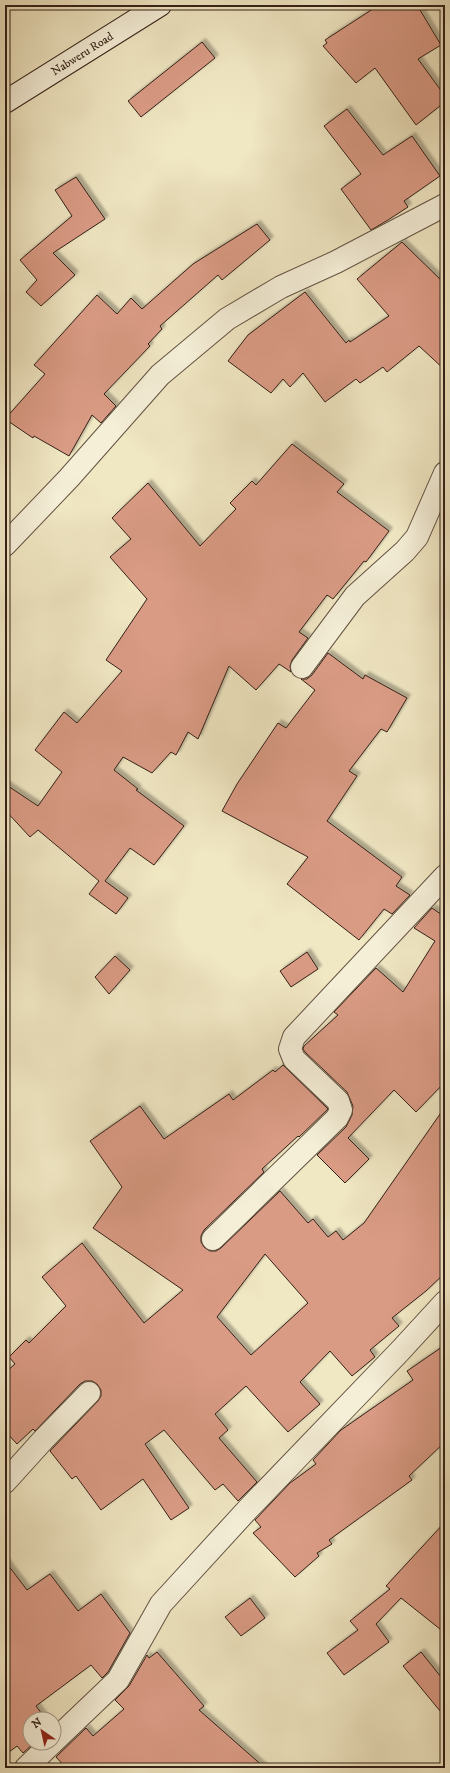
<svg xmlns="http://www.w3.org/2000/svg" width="450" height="1773" viewBox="0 0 450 1773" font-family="'IM FELL DW Pica',serif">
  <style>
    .building { fill: #da9b85; stroke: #342017; fill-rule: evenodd; filter: url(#shadow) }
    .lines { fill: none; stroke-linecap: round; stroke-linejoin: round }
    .minor-casing { stroke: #635242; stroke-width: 24 }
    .secondary-casing { stroke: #342017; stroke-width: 24 }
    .minor { stroke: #f5efd8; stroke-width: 22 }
    .secondary { stroke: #f5efd8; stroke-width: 22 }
    .labels { text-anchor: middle; stroke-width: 3; stroke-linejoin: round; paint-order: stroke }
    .street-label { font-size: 12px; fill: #342017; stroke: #f5efd8 }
  </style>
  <defs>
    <filter id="shadow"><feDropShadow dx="3.5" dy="-3.5" stdDeviation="1" flood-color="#0004"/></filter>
  </defs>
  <rect width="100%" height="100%" fill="#f0e7c3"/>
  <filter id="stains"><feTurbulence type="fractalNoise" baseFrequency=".005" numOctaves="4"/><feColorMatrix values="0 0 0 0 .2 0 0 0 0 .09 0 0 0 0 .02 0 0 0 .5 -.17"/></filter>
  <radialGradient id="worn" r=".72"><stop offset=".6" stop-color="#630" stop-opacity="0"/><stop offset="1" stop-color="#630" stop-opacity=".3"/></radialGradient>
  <g class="building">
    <polygon points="379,5 417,5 441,45 418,59 445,96 445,102 416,125 375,68 356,83 323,46 327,43 325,40"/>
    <polygon points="202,42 215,58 141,117 128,101"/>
    <polygon points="347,109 383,155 412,136 440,176 404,201 408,207 388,220 371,230 341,189 361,174 324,126"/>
    <polygon points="76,177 105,219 53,253 75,275 41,306 26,292 37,280 20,260 72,216 55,190"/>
    <polygon points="257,224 270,240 222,280 218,275 160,326 162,329 148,344 150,346 104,394 116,406 101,423 92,415 69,456 34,436 33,438 5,419 45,374 34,365 97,295 117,314 131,298 142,309 193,264"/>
    <polygon points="402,242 445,284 445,370 419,346 387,372 383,367 360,383 356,379 325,402 303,373 290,387 283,379 271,393 228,361 248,335 305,292 346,343 349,340 350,342 389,316 357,279"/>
    <polygon points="292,444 344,484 337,492 389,531 366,562 364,561 333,599 327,595 299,632 308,638 292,660 290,666 291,672 279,664 256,690 229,666 198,739 188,732 176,755 171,752 152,773 123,757 114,770 138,789 136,790 184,826 154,865 130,848 105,881 128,898 116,914 89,894 99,881 38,830 30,837 5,810 5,784 38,806 62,772 35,750 64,712 77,723 122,671 106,660 147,599 110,557 131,539 112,518 148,483 200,546 236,509 230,503 252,481 256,485"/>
    <polygon points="328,653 363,679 365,675 407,698 387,732 381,729 349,771 357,776 327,821 402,877 396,886 410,895 392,914 384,909 359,940 287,884 308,857 222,811 237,784 278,723 286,728 315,690 301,679 307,679 312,675"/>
    <polygon points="432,908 445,917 445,1082 416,1112 394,1090 348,1138 369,1159 345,1183 317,1155 346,1127 352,1115 353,1106 347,1092 305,1052 303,1049 304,1046 338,1015 334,1012 376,968 403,992 435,941 414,928"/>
    <polygon points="307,952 318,969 291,987 280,971"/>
    <polygon points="115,956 130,970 109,994 95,977"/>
    <path d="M283,1065L328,1109L299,1137L298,1136L262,1169L264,1172L204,1230L201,1236V1242L204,1247L210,1251H216L221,1248L280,1191L308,1223L313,1219L328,1237L336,1231L343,1240L364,1223L445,1107V1273L426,1291L392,1318L399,1326L370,1350L375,1357L352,1376L330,1351L300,1382L320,1404L288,1432L246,1386L215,1414L228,1430L219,1438L257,1482L238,1501L223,1484L215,1490L164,1430L145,1444L189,1508L171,1520L143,1479L101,1510L76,1476L72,1479L50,1451L98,1401L101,1396V1390L97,1384L92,1381H85L80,1384L35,1431L33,1429L17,1444L5,1431V1373L15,1364L9,1357L26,1340L29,1343L66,1306L42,1277L82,1243L144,1323L183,1290L93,1228L122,1187L90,1141L140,1106L164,1139L229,1094L233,1100L273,1070L275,1072ZM265,1254L308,1303L251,1355L217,1317Z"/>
    <polygon points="445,1345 445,1442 409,1476 412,1480 329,1540 332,1544 317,1553 319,1556 295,1577 253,1533 261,1527 255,1520 290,1483 316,1464 313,1460 341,1430 413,1380 407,1371"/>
    <polygon points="445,1522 445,1633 401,1598 376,1624 389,1642 344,1675 327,1653 358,1630 350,1621 390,1589 386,1586"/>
    <polygon points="5,1561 27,1590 50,1574 78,1611 101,1594 130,1633 108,1672 102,1678 91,1665 36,1706 46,1719 30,1719 30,1743 34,1743 23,1753 17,1746 5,1755"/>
    <polygon points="250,1598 265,1618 241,1636 225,1617"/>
    <polygon points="157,1652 204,1706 199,1710 265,1768 66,1768 56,1757 86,1728 93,1736 124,1709 115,1700 129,1686 147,1655 149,1658"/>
    <polygon points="421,1652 445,1682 445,1717 403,1666"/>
  </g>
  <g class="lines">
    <g class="minor-casing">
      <g id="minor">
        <polyline points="5,545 69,478 160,375 227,319 281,287 336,262 445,205"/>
        <polyline points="302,667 355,596 405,551 417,537 445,473"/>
        <polyline points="213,1239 337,1118 341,1110 338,1101 294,1059 290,1049 294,1037 445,876"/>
        <polyline points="5,1482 43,1440 89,1393"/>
        <polyline points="54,1741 118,1680 161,1604 248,1509 400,1351 445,1302"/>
        <polyline points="26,1768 52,1743"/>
      </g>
    </g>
    <g class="secondary-casing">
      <g id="secondary">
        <path id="s1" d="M5,102L160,5"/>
      </g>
    </g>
    <use href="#minor" class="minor"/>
    <use href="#secondary" class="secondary"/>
  </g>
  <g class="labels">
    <g class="street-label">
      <text dy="4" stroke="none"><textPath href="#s1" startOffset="91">Nabweru Road</textPath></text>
    </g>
  </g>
  <rect width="450" height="1773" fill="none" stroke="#f0e7c3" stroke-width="20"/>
  <rect x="6" y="6" width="438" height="1761" fill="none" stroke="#342017" stroke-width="2"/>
  <rect x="10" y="10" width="430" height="1753" fill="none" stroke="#342017"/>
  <g transform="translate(42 1731) rotate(326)"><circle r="19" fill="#f5efd8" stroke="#a89c8b"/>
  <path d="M0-3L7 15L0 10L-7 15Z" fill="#8f2418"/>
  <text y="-6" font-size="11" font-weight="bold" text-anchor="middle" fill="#342017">N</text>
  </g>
  <rect width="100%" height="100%" filter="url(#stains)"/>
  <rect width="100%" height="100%" fill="url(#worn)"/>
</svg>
